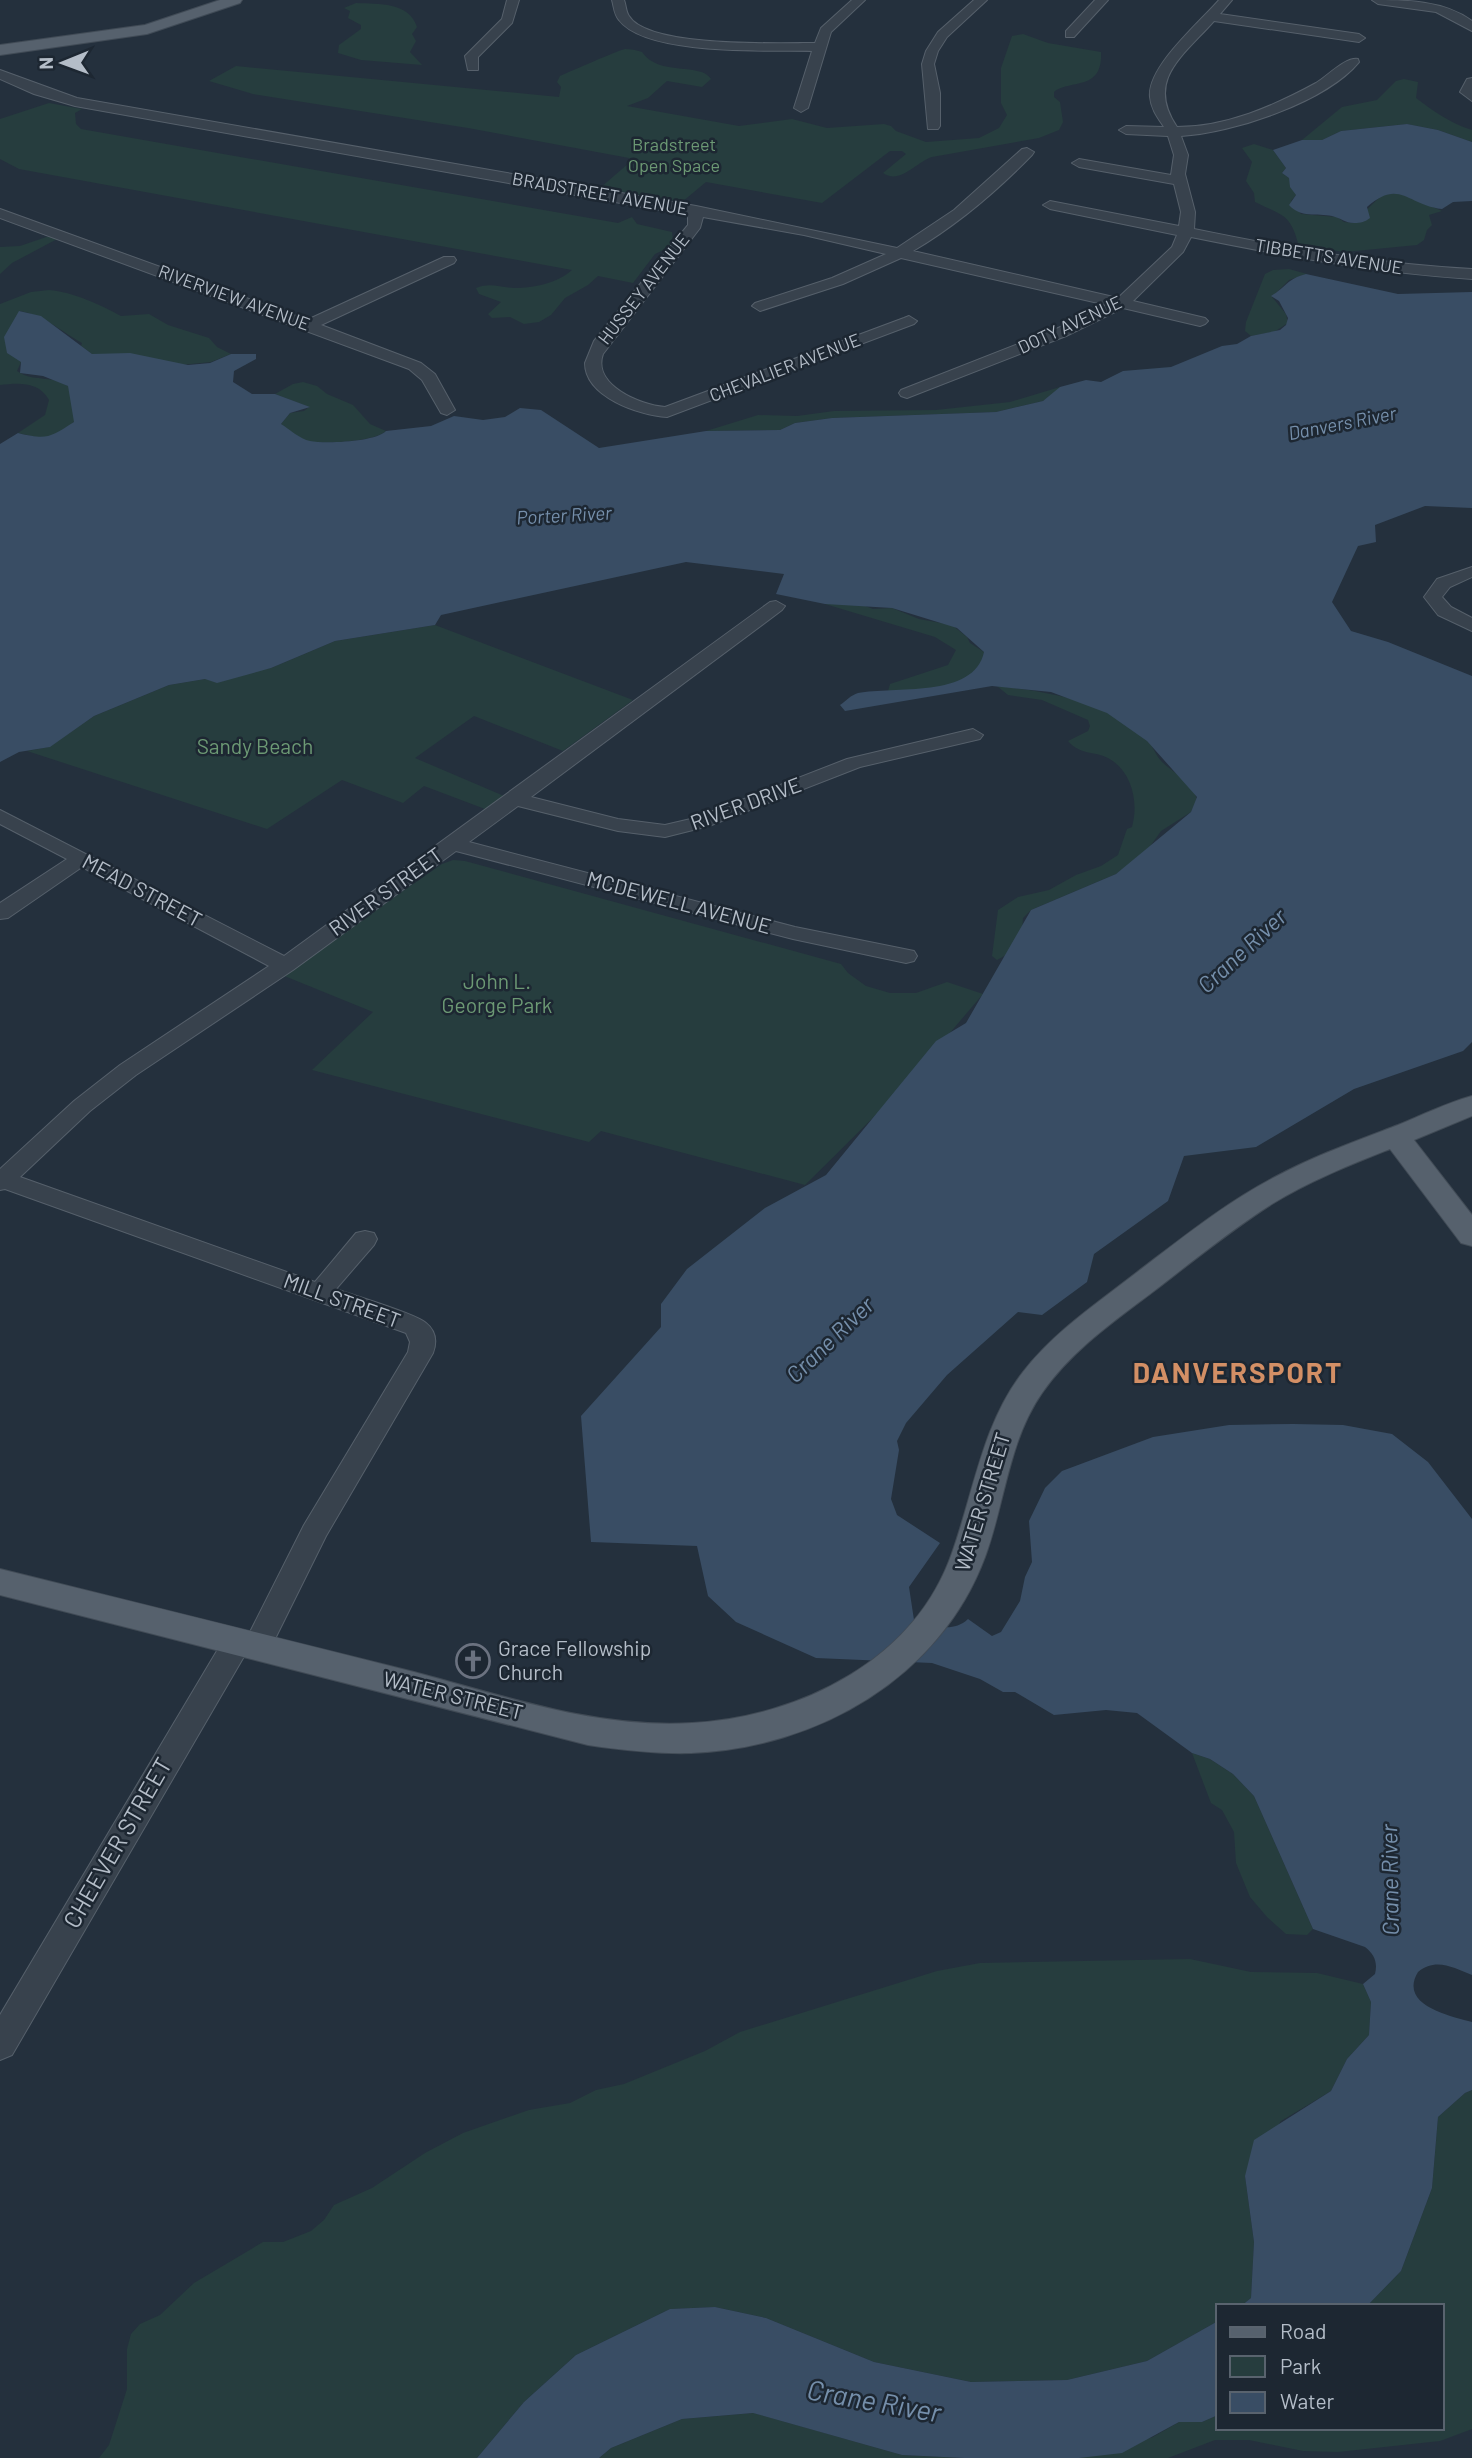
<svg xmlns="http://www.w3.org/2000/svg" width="1472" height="2458" viewBox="0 0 1472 2458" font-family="Barlow,sans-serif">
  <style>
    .green { fill: #263d3e }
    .water { fill: #394d64 }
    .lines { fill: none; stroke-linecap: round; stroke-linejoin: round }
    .minor-casing { stroke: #56606b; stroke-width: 2 }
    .major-casing { stroke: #414b56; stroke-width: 2 }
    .minor { fill: #38424d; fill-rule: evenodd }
    .major { fill: #56616d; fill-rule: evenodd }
    .labels { text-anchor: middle; stroke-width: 5; stroke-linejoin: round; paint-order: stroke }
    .far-park-label { font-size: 18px; fill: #6c9974; stroke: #1d2732 }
    .far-street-label { font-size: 18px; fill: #b4bdc8; stroke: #1d2732 }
    .far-water-label { font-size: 19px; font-style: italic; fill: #758fab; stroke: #1d2732 }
    .park-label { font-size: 21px; fill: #6c9974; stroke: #1d2732 }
    .street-label { font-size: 21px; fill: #b4bdc8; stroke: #1d2732 }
    .poi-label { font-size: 21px; fill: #b4bdc8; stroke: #1d2732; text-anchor: start }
    .water-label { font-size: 23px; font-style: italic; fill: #758fab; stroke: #1d2732 }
    .near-street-label { font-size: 24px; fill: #b4bdc8; stroke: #1d2732 }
    .district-label { font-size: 28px; font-weight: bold; letter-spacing: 2px; fill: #d38f65; stroke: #1d2732 }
    .near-water-label { font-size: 28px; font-style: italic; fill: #758fab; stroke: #1d2732 }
  </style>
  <rect width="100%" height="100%" fill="#24303d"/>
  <g class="green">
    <path d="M356,3C379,4 409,2 417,27L412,34L416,41L410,52L422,65L361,60L338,53L339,45L361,29V25L348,18L350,11L344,8Z"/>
    <path d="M1023,34L1048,43L1101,52C1103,92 1070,79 1054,92V97L1060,102L1063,122L1059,130L1039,138L932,157C916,162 900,185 883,173L906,154L902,151H890L822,203L706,182L682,202L600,188L629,163V158L468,128L253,94L209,81L236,66L559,97L561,87L557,82L560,76C569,72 619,50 625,49C631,49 636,50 642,52C659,77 701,62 711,79L702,87L667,81L648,98L627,106L739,126L792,119L827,128L884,124L891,126L896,131L926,142L979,138L999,128L1007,115L1001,103V68L1012,36Z"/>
    <path d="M1404,79L1418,82L1416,98C1433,111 1450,123 1472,130V142L1438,130L1407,124L1341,131L1322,140H1302L1342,107L1377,100L1396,81Z"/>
    <path d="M49,103L82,109L75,113L76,124L81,129L618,223L632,217L637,224L672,232L673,241L668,248L655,254L633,283L598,276L588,285L565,298L551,315L539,322L524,324L510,317L492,318L488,314L501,302L479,294L476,288C491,282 501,288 515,288C533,288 558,283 572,270L19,169L0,159V119Z"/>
    <path d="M1254,144L1273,150L1286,168L1282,173L1289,178L1296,195L1291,201L1301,214L1337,217L1344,222L1353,223L1383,194L1401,193L1442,211L1429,215L1432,225L1427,230L1424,240L1417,245L1345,252L1309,247L1298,243C1290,213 1281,215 1255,202L1254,193L1246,181L1252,162L1242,148Z"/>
    <polygon points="52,235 59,238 12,263 0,274 0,247 20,246"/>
    <polygon points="1289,269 1307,274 1289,280 1272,297 1286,314 1288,323 1274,332 1251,336 1245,331 1246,322 1265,274 1273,270"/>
    <path d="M49,290C73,292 101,305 121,316L149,314L168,325L209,338L217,347L231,354L211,362L181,365L130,354H92L81,346L82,343C61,331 43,315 20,311L21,362L17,371C31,382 52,375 68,386L76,416L74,422L55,436L44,439L18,433L45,415L49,400C39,381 18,383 0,385V304L31,292Z"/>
    <path d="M303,382L317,386L327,394L353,405L370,424L386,431C375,442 313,446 298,439C292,436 286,429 281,424L290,413L304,411L309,407L275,394L293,384Z"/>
    <polygon points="1060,387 1061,390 1043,401 996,412 832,418 795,423 780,430 706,431 758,415 797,416 834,411 936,410 1010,402"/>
    <path d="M858,603L873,609L892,608L919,619L952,625L967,637L970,643L984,652C980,690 922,689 894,692L888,691L890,684L948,665L956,650L935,637L825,604Z"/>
    <polygon points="435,625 633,700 563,751 474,716 415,758 504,796 485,809 424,786 403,803 342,780 267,829 27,751 49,747 94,716 169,685 271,668 335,641"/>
    <path d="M997,686C1049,692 1108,701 1147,740C1153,746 1156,756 1162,762C1175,774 1195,783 1197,801L1191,812L1161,831L1144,855L1116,874L1031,910L1023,918C1022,939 1017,951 997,960L992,956L998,910L1018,897L1049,890L1076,875L1101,866L1118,855L1127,829L1132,827C1139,802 1132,771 1108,758C1094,751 1080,755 1068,741L1088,731L1090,726L1088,720L1042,700L1008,695Z"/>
    <polygon points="453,860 465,861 841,964 848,973 866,986 890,993 916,993 947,982 983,994 903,1088 805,1185 601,1131 589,1142 312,1070 373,1012 282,975 442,864"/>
    <polygon points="1192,1753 1210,1759 1233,1774 1254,1796 1313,1929 1307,1935 1286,1934 1267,1917 1250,1897 1236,1863 1234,1832 1222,1810 1211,1803"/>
    <polygon points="1190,1959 1251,1972 1317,1973 1363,1984 1371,2002 1369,2035 1347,2059 1331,2091 1281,2121 1245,2176 1254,2242 1251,2298 1241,2306 1218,2306 1218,2321 1147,2361 1067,2380 971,2382 874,2362 766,2318 715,2307 670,2309 576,2355 524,2402 477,2458 99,2458 109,2445 127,2389 127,2349 131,2334 140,2324 160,2315 194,2283 263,2242 283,2242 311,2231 324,2220 334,2205 372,2188 425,2153 463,2133 529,2110 570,2103 596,2090 624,2084 705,2051 740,2032 937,1971 980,1963"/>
    <polygon points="1472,2090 1472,2429 1440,2441 1338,2452 1303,2451 1249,2440 1215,2440 1168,2458 1079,2458 1153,2437 1179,2422 1202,2422 1218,2415 1218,2428 1442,2428 1442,2306 1367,2306 1401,2271 1432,2188 1438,2117 1465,2093"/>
    <polygon points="754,2413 902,2455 964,2458 599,2458 611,2448 682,2419"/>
  </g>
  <g class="water">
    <path d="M1407,124L1438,130L1472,142V201L1453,202L1442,209C1407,205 1400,178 1367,207L1370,218C1365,222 1361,223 1354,223C1345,223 1341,218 1332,216C1317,213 1300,218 1289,205L1296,195L1290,187L1289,178L1282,173L1286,168L1273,150L1302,140H1322L1341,131Z"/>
    <path d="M1306,274L1398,294L1472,292V508L1425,506L1375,525L1376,542L1358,546L1332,602L1351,631L1388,642L1472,676V1042L1463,1051L1354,1089L1256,1147L1184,1156L1168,1201L1094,1254L1087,1282L1042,1315L1018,1312L947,1375L906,1423L897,1441L899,1450L891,1499L897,1515L940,1543L909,1587L914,1620C932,1625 952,1634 968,1619L992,1636L1001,1632L1020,1601L1025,1577L1032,1562L1029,1521L1045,1488L1062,1471L1153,1437L1229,1425L1293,1424L1343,1425L1392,1434L1428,1462L1472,1519V1975C1454,1968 1436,1957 1418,1972C1398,2005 1450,2016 1472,2022V2090L1465,2093L1438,2117L1432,2188L1401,2271L1367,2306H1241L1251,2298L1254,2242L1245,2176L1254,2140L1331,2091L1347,2059L1369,2035L1371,2002L1363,1984L1375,1974C1378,1962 1374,1954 1365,1947L1313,1929L1254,1796L1233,1774L1210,1759L1192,1753L1137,1713L1106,1710L1054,1715L1015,1692H1003L980,1679L932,1663L816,1658L736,1622L708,1596L697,1546L591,1542L581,1416L661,1327V1304L687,1269L765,1208L826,1175L936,1041L966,1023L1031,910L1116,874L1191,812L1197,797L1147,741L1107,713L1051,692L992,686L845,711L840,705C846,701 851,695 858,693C893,686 974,699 984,652L957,628L892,608L825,604L776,594L784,574L686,562L441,615L435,625L335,641L271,668L217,683L205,679L169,685L94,716L50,747L19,752L0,762V444L18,433C47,440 49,438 74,422L68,386L43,376L20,373L21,362L7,353L4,337L19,311L41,316L92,354L130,353L188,365L210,363L231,354H256V359L234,371L233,382L252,394H275L310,407L290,413L281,424C289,429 300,439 310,441C325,444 375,442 386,431L431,426L454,416L483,420L505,417L520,408L541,410L599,448L706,431L780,430L795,423L832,418L996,412L1043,401L1060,387L1086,380L1101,382L1123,371L1171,367L1222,346L1237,344L1251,336L1280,330L1286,325L1288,318L1279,301L1271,296C1286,287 1287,279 1306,274Z"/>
    <polygon points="715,2307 766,2318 874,2362 971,2382 1067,2380 1147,2361 1218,2321 1218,2415 1202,2422 1179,2422 1122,2453 1079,2458 964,2458 902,2455 753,2413 682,2419 611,2448 599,2458 477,2458 524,2402 576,2355 670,2309"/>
  </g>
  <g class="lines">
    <g class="minor-casing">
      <g id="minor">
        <polygon points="507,0 519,0 512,23 478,57 478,70 468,70 465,56 502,19"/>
        <path d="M612,0H624C626,5 626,12 629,16C648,48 779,43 815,43L821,28L852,0H865L831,32L808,108L801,112L794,108L812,51C769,50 646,56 619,20C614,14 614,7 612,0Z"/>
        <polygon points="974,0 987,0 947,37 938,51 934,64 940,93 940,126 938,129 928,129 922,64 926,51 938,32"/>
        <polygon points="1095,0 1108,0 1074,37 1066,37 1066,31"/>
        <path d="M1219,0H1232L1220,14L1359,34L1365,38L1359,42L1214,21C1183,56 1145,80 1177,127C1226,127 1274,106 1316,83C1328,76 1345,57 1358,59L1359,62C1326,102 1233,133 1181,136L1188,155L1185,174L1195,212L1194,229C1286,248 1378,264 1472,269V279C1377,273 1284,256 1191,237L1183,252L1133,301L1205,318L1208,321L1205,324L1200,326L1123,308L1066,336L907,398L901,396L899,393L901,390L1054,330L1107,305L901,258L843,284L760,311L752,306L755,303L832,278L886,254L804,235L703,217L700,228L603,354C592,385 640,405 665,407L904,318L909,316L917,321L914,324L667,417C639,415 585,397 585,363L594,341L688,225V215L75,106L34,94L0,79V70L77,98L696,206L897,248L954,210L1022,149L1027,148L1034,152L1032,155C996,192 957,225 913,251L1118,298L1172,247L1177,235L1050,209L1043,205L1050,201L1179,226L1181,212L1174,184L1079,167L1072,163L1079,159L1171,175L1174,155L1168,136L1126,134L1119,130L1126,126L1164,127C1158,118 1151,109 1150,97C1147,67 1200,22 1219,0Z"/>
        <path d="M1372,0C1405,0 1444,0 1472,21V31L1436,12L1378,4Z"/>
        <polygon points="1472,78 1472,101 1460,92 1467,79"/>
        <polygon points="0,209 307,320 444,257 454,257 456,260 454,263 321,325 421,363 435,374 455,410 447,415 441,413 422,380 409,369 0,218"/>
        <polygon points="1472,567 1472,577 1450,587 1442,597 1451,607 1472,618 1472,631 1438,615 1424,597 1437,579"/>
        <path d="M776,601L785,606L782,610L531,797L618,819L665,825L695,818L847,759L973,729L983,735L980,739L860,767L709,826L665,837L618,831L518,806L469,842L795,927L914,951L917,956L914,961L906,963L793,939L456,851L293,970L136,1075L90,1111L20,1177L315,1282L356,1233L365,1231L374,1233L377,1239L374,1245L336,1289C354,1296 415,1313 426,1323C436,1331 437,1342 433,1353L326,1536L267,1655L257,1658L246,1653L12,2055L0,2060V2015L227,1634L237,1631L248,1636L304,1525L408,1352L410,1342L406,1333L5,1189L0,1190V1169L74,1101L120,1065L269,966L82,867L8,918L0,919V903L67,859L0,824V810L284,956L770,602Z"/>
      </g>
    </g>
    <g class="major-casing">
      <g id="major">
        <polygon points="220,0 242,0 240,3 147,34 0,55 0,45 145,25"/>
        <path d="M1472,1096V1116L1414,1140L1472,1215V1246L1461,1243L1390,1149C1350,1165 1309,1181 1272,1204C1231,1230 1193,1261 1154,1291C1114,1321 1071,1351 1042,1393C1008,1442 1005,1503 985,1557C940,1678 817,1748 691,1753C656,1754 622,1750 588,1745L0,1595V1569C138,1603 276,1637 414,1672C505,1696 597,1729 692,1723C800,1717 915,1660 952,1553C974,1492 982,1425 1023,1372C1054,1332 1096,1304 1136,1273C1181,1239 1225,1203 1275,1177C1314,1156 1356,1141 1398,1125C1422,1115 1447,1103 1472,1096Z"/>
      </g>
    </g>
    <use href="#minor" class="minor"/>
    <use href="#major" class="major"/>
  </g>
  <defs>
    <g id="church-ring" transform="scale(1.75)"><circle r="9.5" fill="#1d2732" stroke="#6b7280" stroke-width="1.5"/><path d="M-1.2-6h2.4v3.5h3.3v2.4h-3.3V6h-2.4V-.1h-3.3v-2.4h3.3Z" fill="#6b7280"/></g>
  </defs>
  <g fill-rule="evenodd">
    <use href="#church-ring" x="473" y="1661"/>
  </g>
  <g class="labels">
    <g class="far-park-label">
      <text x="674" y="151">Bradstreet<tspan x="674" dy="21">Open Space</tspan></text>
    </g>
    <g class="far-street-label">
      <text transform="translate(600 194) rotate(10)" y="6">BRADSTREET AVENUE</text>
      <text transform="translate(1329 257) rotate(9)" y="6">TIBBETTS AVENUE</text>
      <text transform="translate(644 289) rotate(-52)" y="6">HUSSEY AVENUE</text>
      <text transform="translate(234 298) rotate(20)" y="6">RIVERVIEW AVENUE</text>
      <text transform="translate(1070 325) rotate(-25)" y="6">DOTY AVENUE</text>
      <text transform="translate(785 368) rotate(-21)" y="6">CHEVALIER AVENUE</text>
    </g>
    <g class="far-water-label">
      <text transform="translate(1342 423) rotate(-11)" y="7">Danvers River</text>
      <text transform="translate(564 515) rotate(-3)" y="7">Porter River</text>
    </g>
    <g class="park-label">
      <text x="255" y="754">Sandy Beach</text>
      <text x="497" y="989">John L.<tspan x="497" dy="24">George Park</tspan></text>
    </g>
    <g class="street-label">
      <text transform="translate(746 804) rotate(-20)" y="7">RIVER DRIVE</text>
      <text transform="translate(142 891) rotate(28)" y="7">MEAD STREET</text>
      <text transform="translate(386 892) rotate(-36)" y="7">RIVER STREET</text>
      <text transform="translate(679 903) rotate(15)" y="7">MCDEWELL AVENUE</text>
      <text transform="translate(342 1301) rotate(20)" y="7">MILL STREET</text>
      <text transform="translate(983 1502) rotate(-73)" y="7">WATER STREET</text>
      <text transform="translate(453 1696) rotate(14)" y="7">WATER STREET</text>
    </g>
    <g class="poi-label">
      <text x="498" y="1656">Grace Fellowship<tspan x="498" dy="24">Church</tspan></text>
    </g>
    <g class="water-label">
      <text transform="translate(1242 951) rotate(-43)" y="8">Crane River</text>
      <text transform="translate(830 1340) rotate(-44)" y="8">Crane River</text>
      <text transform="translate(1390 1880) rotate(-91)" y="8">Crane River</text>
    </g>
    <g class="near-street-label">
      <text transform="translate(118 1843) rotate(-60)" y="8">CHEEVER STREET</text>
    </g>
    <g class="district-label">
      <text x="1238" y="1383">DANVERSPORT</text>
    </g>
    <g class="near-water-label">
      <text transform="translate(874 2401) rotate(10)" y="10">Crane River</text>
    </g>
  </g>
  <rect x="1216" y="2304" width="228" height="126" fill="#1d2732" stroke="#59636e" stroke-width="2"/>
  <rect x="1230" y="2327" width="35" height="10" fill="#56616d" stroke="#59636e" stroke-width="2"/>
  <text x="1280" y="2339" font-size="21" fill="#b4bdc8">Road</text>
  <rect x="1230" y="2356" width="35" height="21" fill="#263d3e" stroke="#59636e" stroke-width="2"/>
  <text x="1280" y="2374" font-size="21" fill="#b4bdc8">Park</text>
  <rect x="1230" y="2392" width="35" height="21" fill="#394d64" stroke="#59636e" stroke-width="2"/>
  <text x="1280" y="2409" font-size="21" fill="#b4bdc8">Water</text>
  <g transform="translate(63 63) rotate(269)" stroke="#1d2732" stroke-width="5" paint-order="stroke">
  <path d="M0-5L12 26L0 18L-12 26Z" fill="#b4bdc8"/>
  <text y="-10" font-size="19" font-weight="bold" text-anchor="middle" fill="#b4bdc8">N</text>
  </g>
</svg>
